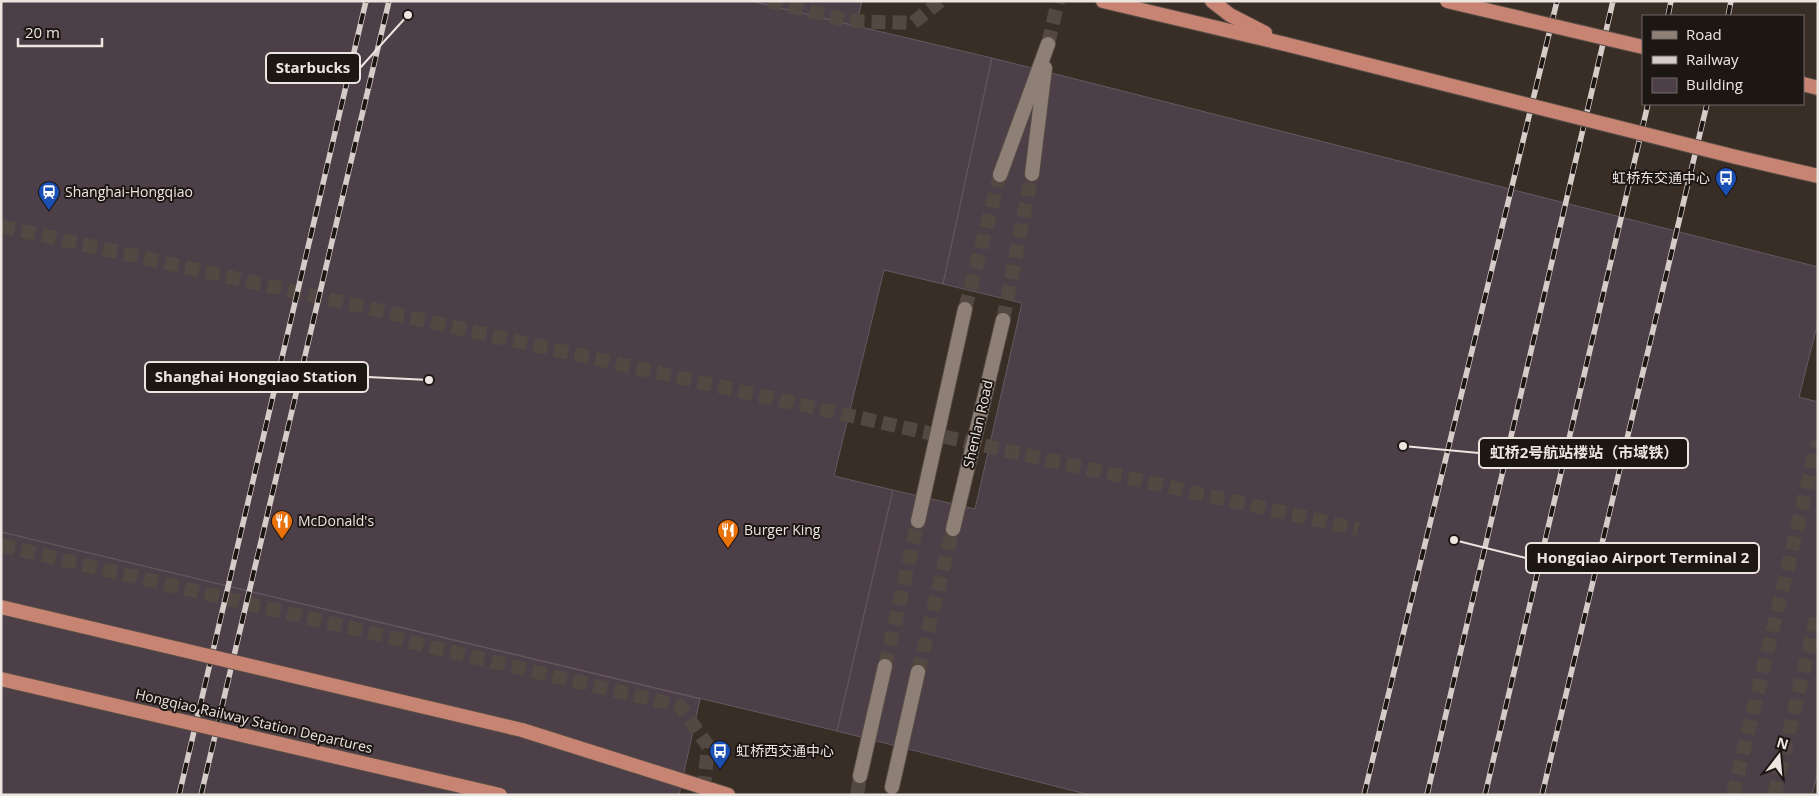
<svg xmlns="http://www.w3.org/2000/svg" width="1819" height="796" viewBox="0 0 1819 796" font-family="'Open Sans','Noto Sans SC',sans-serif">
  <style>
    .building { fill: #4d3f47; stroke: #665860 }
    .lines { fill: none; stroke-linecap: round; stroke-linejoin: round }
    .pedestrian-tunnel { stroke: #544942; stroke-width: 14; stroke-dasharray: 14 7; stroke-linecap: butt }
    .minor-tunnel { stroke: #544942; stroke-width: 14; stroke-dasharray: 14 7; stroke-linecap: butt }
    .tertiary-tunnel { stroke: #544942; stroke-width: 14; stroke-dasharray: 14 7; stroke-linecap: butt }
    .secondary-tunnel { stroke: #544942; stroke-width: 14; stroke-dasharray: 14 7; stroke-linecap: butt }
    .tertiary-casing { stroke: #554c45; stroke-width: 16 }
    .trunk-casing { stroke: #554c45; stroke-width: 16 }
    .tertiary { stroke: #8e8077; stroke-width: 14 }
    .trunk { stroke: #c88473; stroke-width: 14 }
    .rail-casing { stroke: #d6cdc8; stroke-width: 5.5 }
    .rail { stroke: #1d1714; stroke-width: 4; stroke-dasharray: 11; stroke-linecap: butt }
    .trunk-bridge-casing { stroke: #554c45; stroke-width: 16; stroke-linecap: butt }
    .trunk-bridge { stroke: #c88473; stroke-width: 14 }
    .labels { text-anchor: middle; stroke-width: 4; stroke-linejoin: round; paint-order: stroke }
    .poi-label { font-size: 14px; fill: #ede5e0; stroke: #1d1714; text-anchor: start }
    .street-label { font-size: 14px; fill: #ede5e0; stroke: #1d1714 }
    .leader { fill: none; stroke: #ede5e0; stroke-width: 2 }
    .callout-dot { fill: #ede5e0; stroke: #1d1714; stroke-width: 2 }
    .callout { fill: #1d1714; stroke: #ede5e0; stroke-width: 2 }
    .callout-label { font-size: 15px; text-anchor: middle; font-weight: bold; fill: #ede5e0 }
  </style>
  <rect width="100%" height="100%" fill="#392e26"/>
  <g class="building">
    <polygon points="1,1 751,1 992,58 943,284 884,270 834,476 893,490 837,731 1,532"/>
    <polygon points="751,1 862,1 856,26"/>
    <polygon points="992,58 1818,267 1818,322 1799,397 1818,402 1818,772 1812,795 1090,795 837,731 893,490 975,509 1022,303 943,284"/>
    <polygon points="1,532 700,699 679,795 1,795"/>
  </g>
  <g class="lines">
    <polyline class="pedestrian-tunnel" points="1,226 1358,529"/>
    <g class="minor-tunnel">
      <polyline points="769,1 849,21 913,23 940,1"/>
      <polyline points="1,545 680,706 708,746 703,795"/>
    </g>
    <g class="tertiary-tunnel">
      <polyline points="1048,44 1058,1"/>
      <polyline points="965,309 1000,175"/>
      <polyline points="1003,320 1032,174"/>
      <polyline points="885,666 918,521"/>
      <polyline points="918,672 953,529"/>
      <polyline points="857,795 860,776"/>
    </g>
    <g class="secondary-tunnel">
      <polyline points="1733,795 1818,441"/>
      <polyline points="1774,795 1818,611"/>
    </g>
    <g class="tertiary-casing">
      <g id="tertiary">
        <polyline points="1032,174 1045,68"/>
        <polyline points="1000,175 1048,44"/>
        <polyline points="918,521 965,309"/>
        <polyline points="953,529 1003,320"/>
        <polyline points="860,776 885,666"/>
        <polyline points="892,787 918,672"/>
      </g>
    </g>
    <g class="trunk-casing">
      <g id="trunk">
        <polyline points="1103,1 1285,44"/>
        <polyline points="1212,1 1230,15 1265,33"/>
        <polyline points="1803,84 1818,88"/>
        <polyline points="1736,157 1818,176"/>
        <polyline points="712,790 728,795"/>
      </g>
    </g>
    <use href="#tertiary" class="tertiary"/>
    <use href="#trunk" class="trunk"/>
    <g class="rail-casing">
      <g id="rail">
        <polyline points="1668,16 1671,1"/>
        <polyline points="1728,16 1731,1"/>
        <polyline points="179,795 366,1"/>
        <polyline points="201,795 389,1"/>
        <polyline points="1364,795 1557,1"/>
        <polyline points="1427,795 1613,1"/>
        <polyline points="1485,795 1648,104"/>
        <polyline points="1542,795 1707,104"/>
      </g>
    </g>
    <use href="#rail" class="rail"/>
    <g class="trunk-bridge-casing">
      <g id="trunk-bridge">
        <polyline points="1447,1 1643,47"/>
        <polyline points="1285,44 1736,157"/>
        <polyline points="1,607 522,730 712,790"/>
        <polyline points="1,679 500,795"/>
      </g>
    </g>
    <use href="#trunk-bridge" class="trunk-bridge"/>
  </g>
  <defs>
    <g id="bus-pin" transform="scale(1.125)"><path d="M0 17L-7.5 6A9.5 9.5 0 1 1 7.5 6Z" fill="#1a4fb4" stroke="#1d1714"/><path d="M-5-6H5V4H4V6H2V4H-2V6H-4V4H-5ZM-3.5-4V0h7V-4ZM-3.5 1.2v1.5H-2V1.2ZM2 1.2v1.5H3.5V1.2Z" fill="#fff"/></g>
    <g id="station-pin" transform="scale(1.125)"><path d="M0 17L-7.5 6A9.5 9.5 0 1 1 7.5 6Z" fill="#1a4fb4" stroke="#1d1714"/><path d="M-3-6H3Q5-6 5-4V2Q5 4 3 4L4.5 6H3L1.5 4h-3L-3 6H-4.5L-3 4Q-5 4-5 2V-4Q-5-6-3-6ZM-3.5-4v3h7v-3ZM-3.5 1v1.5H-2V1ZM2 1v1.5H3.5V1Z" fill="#fff"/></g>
    <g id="restaurant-pin" transform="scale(1.125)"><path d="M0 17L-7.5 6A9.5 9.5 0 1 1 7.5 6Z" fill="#e8710a" stroke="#1d1714"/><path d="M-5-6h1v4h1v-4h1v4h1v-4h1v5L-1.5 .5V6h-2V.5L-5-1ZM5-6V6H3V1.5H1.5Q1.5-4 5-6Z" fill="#fff"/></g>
  </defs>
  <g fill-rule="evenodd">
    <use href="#bus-pin" x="1726" y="178"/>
    <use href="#station-pin" x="49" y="192"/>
    <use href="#restaurant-pin" x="282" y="521"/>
    <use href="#restaurant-pin" x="728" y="530"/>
    <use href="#bus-pin" x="720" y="751"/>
  </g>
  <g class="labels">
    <g class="poi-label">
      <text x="1710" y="183" text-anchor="end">虹桥东交通中心</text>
      <text x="65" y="197">Shanghai-Hongqiao</text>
      <text x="298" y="526">McDonald's</text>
      <text x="744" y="535">Burger King</text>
      <text x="736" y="756">虹桥西交通中心</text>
    </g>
    <g class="street-label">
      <text transform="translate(978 424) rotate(-77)" y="5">Shenlan Road</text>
      <text transform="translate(254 721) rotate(13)" y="5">Hongqiao Railway Station Departures</text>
    </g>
  </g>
  <path class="leader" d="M408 15L360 68M429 380L368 377M1403 446L1479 453M1454 540L1526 558"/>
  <g class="callout-dot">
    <circle cx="408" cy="15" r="5"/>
    <circle cx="429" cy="380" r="5"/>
    <circle cx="1403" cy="446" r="5"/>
    <circle cx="1454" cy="540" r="5"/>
  </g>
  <g class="callout">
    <rect x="266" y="53" width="94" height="30" rx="5"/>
    <rect x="145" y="362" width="223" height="30" rx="5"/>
    <rect x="1479" y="438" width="209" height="30" rx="5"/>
    <rect x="1526" y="543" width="233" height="30" rx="5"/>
  </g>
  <g class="callout-label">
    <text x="313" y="73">Starbucks</text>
    <text x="256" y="382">Shanghai Hongqiao Station</text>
    <text x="1584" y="458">虹桥2号航站楼站（市域铁）</text>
    <text x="1643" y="563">Hongqiao Airport Terminal 2</text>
  </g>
  <rect width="1819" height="796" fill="none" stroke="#ede5e0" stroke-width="5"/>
  <rect x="1642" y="15" width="162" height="90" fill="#1d1714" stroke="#706966"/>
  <rect x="1652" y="31" width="25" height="8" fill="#8e8077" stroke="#706966"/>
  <text x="1686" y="40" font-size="15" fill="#ede5e0">Road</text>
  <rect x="1652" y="56" width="25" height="8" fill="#d6cdc8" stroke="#706966"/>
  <text x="1686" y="65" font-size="15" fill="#ede5e0">Railway</text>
  <rect x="1652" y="78" width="25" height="15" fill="#4d3f47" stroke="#706966"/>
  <text x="1686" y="90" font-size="15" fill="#ede5e0">Building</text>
  <g transform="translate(1779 756) rotate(16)" stroke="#1d1714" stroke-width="4" paint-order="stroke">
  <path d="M0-4L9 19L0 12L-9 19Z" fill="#ede5e0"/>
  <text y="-8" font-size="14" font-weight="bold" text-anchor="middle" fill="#ede5e0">N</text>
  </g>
  <path d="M18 38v8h84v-8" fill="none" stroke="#ede5e0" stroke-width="2.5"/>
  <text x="25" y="38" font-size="15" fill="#ede5e0" stroke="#1d1714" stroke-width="4" paint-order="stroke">20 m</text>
</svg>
